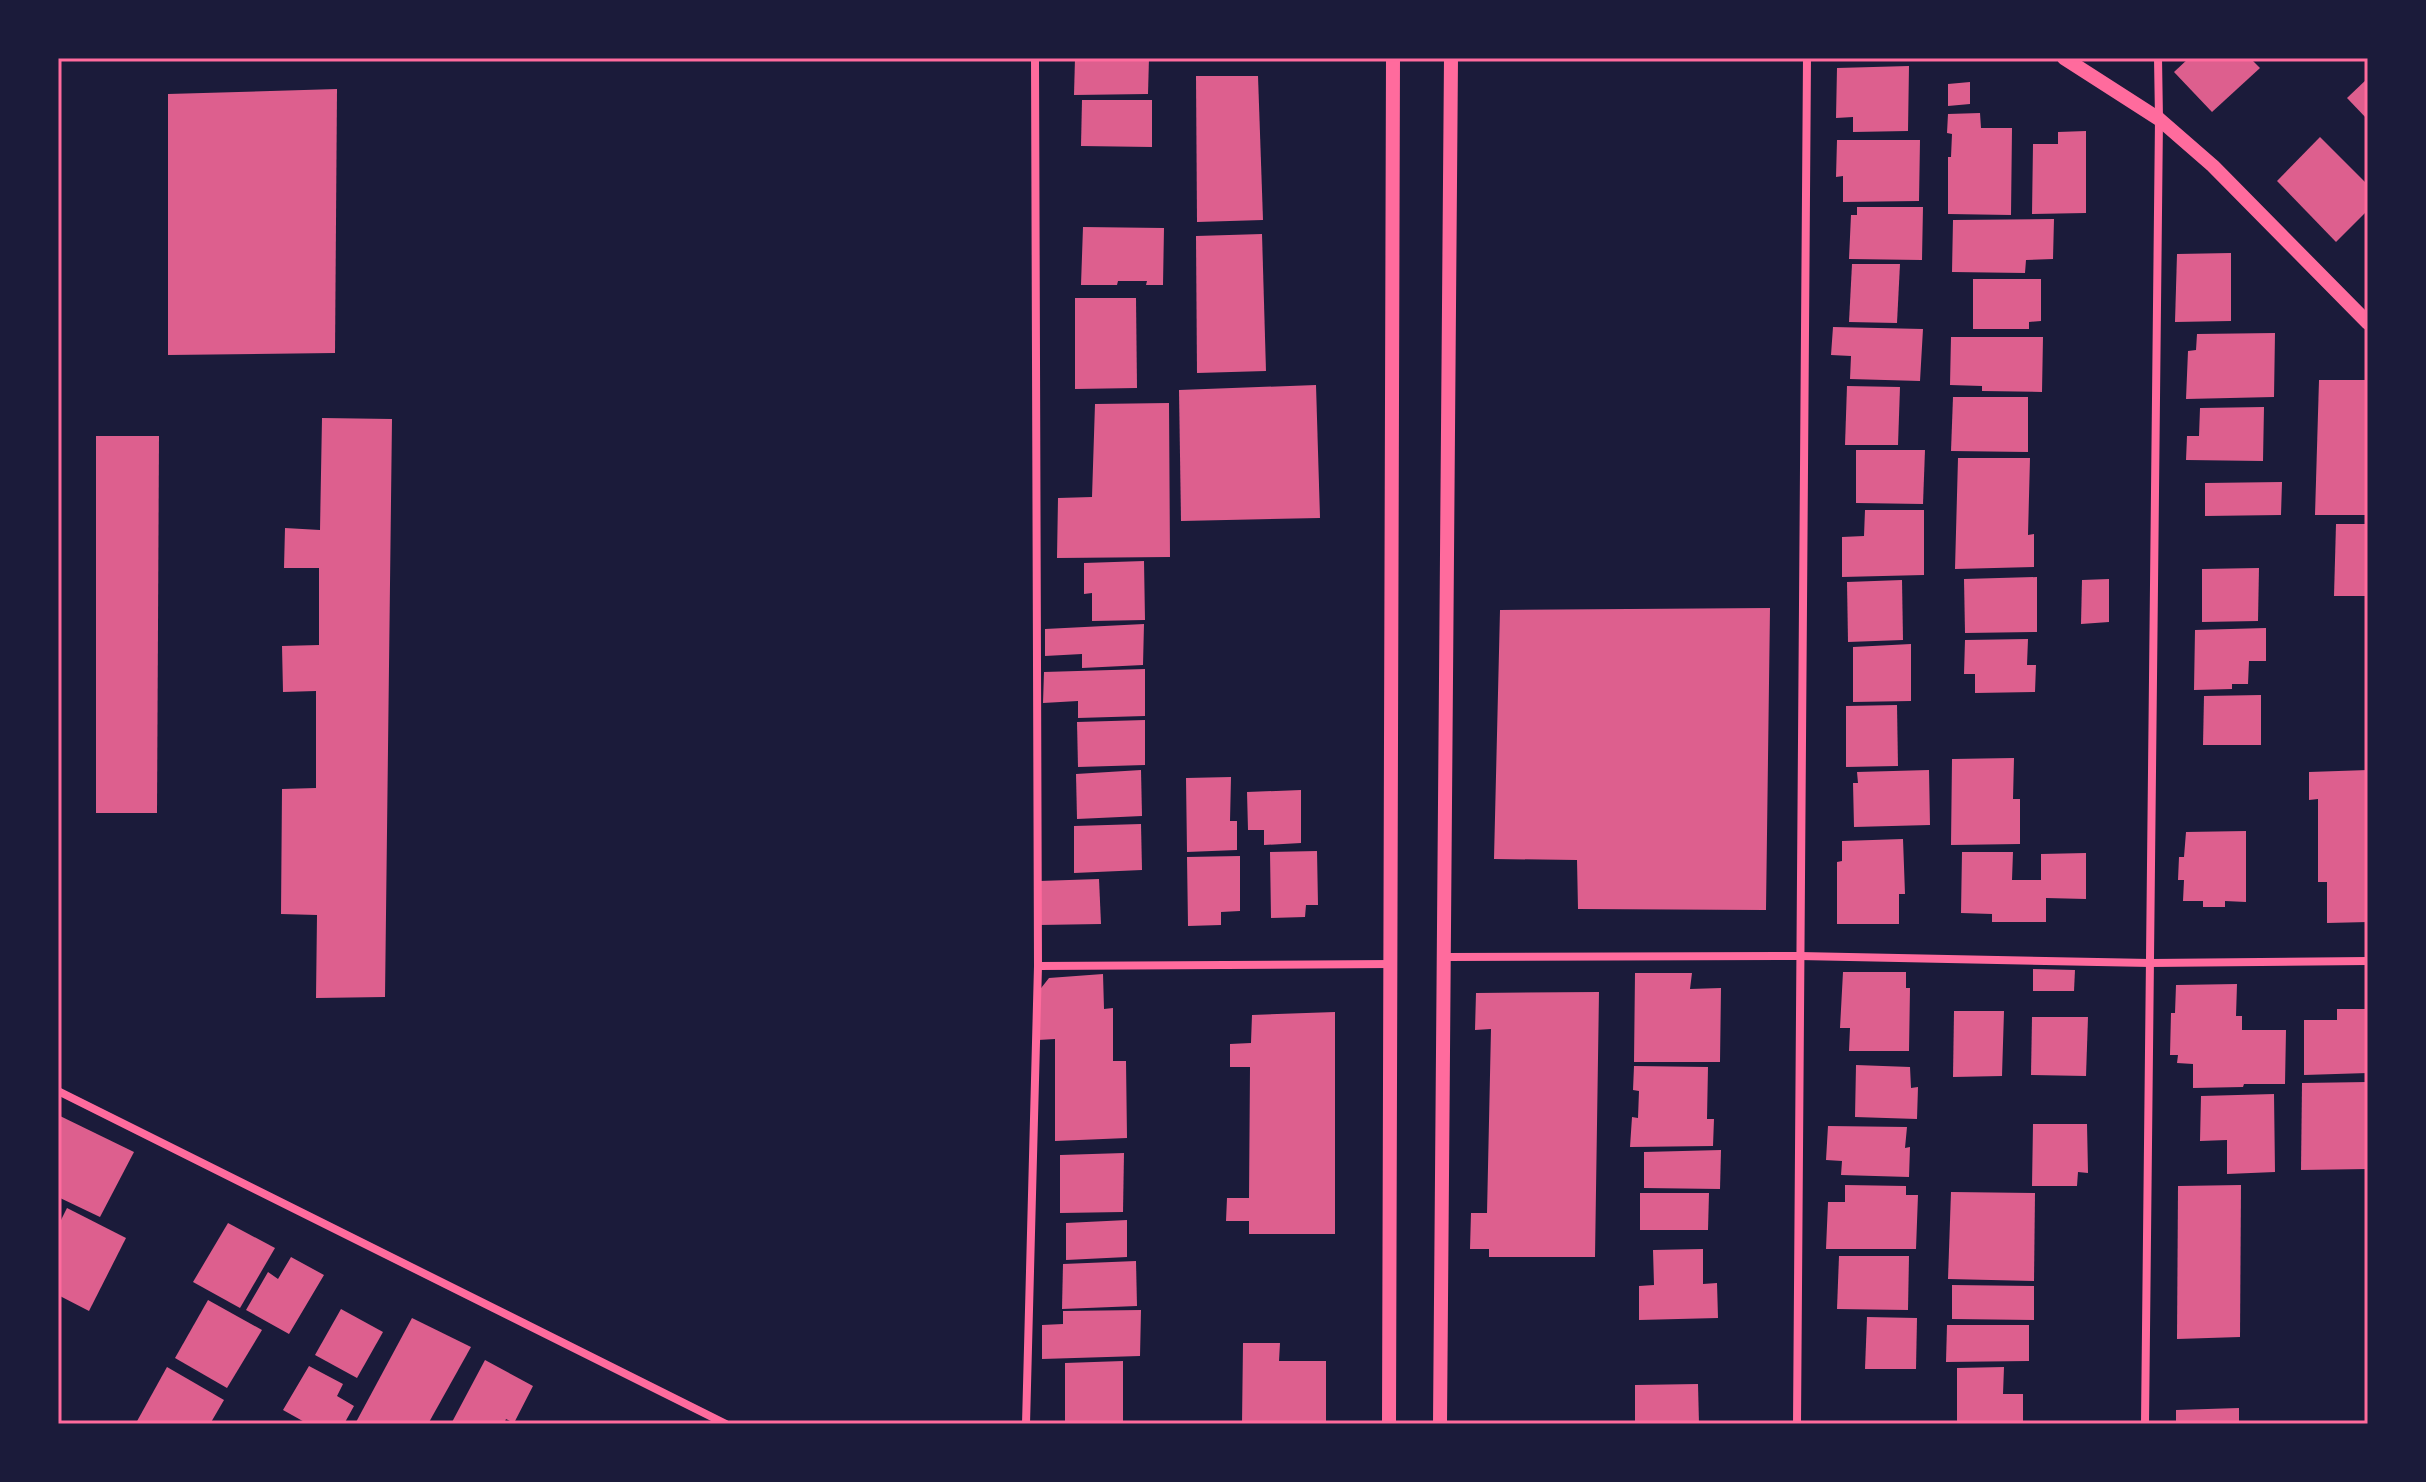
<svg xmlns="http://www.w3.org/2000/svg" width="2426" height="1482" viewBox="0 0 2426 1482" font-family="Helvetica,sans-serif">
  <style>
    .building { fill: #dd5f8e }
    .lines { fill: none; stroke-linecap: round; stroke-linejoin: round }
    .minor { stroke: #ff6b9d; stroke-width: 8 }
    .tertiary { stroke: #ff6b9d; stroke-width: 14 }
    .neatline { fill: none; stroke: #ff6b9d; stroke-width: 3 }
  </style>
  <rect width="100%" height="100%" fill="#1b1b3a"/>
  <g class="building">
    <polygon points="1075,58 1149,58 1148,94 1074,95"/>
    <polygon points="2189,58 2250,58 2260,68 2212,112 2174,72"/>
    <polygon points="1909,66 1908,131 1853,132 1853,117 1836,118 1837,68"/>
    <polygon points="1196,76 1258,76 1263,220 1197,222"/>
    <polygon points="2368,78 2368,120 2347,98"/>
    <polygon points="1970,82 1970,104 1948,106 1948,84"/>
    <polygon points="337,89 335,353 168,355 168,94"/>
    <polygon points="1082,100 1152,100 1152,147 1081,146"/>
    <polygon points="1980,113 1981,128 2012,128 2011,215 1948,214 1948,157 1951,157 1952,134 1947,133 1948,114"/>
    <polygon points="2086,131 2086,213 2032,214 2033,144 2058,144 2058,132"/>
    <polygon points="2320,137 2368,185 2368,210 2336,242 2277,181"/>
    <polygon points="1837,140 1920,140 1919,201 1843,202 1843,176 1836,177"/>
    <polygon points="1857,207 1923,207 1922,260 1849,259 1851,215 1857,215"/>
    <polygon points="2054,219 2053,259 2026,260 2025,273 1952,272 1953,220"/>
    <polygon points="1083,227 1164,228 1163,285 1146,285 1147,281 1118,281 1117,285 1081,285"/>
    <polygon points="1262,234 1266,371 1197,373 1196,236"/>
    <polygon points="2231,253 2231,321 2175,322 2177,254"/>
    <polygon points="1852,264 1900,264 1897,323 1849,322"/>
    <polygon points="1973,279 2041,279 2041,321 2029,322 2029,329 1973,329"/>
    <polygon points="1075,298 1136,298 1137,388 1075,389"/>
    <polygon points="1833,327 1923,329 1920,381 1850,379 1851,356 1831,355"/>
    <polygon points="2275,333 2274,397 2186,399 2188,351 2196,350 2197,334"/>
    <polygon points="1951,337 2043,337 2042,392 1982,391 1982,386 1950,385"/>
    <polygon points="2319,380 2368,380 2366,515 2315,515"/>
    <polygon points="1316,385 1320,518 1181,521 1179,390"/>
    <polygon points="1847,386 1900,387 1898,445 1845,445"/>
    <polygon points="1953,397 2028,397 2028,452 1951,451"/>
    <polygon points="1169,403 1170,557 1057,558 1058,498 1092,497 1095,404"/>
    <polygon points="2264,407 2263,461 2186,460 2187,436 2199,436 2200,408"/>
    <polygon points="322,418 392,419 385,997 316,998 317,915 281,914 282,789 316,788 316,691 283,692 282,646 319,645 319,568 284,568 285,528 320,530"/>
    <polygon points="96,436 159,436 157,813 96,813"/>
    <polygon points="1856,450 1925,450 1923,504 1856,503"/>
    <polygon points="1958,458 2030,458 2028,535 2034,534 2034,567 1955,569"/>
    <polygon points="2282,482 2281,515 2205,516 2205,483"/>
    <polygon points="1865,510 1924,510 1924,575 1842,577 1842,537 1864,536"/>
    <polygon points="2336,524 2368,524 2368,596 2334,596"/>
    <polygon points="1144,561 1145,620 1092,621 1092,593 1084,594 1084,563"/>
    <polygon points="2259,568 2258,621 2202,622 2202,569"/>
    <polygon points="2037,577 2037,632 1965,633 1964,579"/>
    <polygon points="2109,579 2109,622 2081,624 2082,580"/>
    <polygon points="1902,580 1903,640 1848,642 1847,582"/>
    <polygon points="1770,608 1766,910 1578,909 1577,860 1494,859 1500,610"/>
    <polygon points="1144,624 1143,665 1082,668 1082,654 1045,656 1045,629"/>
    <polygon points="2266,628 2266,661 2249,661 2248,684 2232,684 2232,689 2194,690 2195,630"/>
    <polygon points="2028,639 2027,665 2036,665 2035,692 1975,693 1975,674 1964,674 1965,640"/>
    <polygon points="1911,644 1911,701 1853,702 1853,647"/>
    <polygon points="1145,669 1145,716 1078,718 1078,701 1043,703 1044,672"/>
    <polygon points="2261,695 2261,745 2203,745 2204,696"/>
    <polygon points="1897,705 1898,766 1846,767 1846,706"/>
    <polygon points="1145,720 1145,765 1078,767 1077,722"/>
    <polygon points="2014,758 2013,799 2020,799 2020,844 1951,845 1952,759"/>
    <polygon points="1141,770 1142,816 1077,819 1076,774"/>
    <polygon points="1929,770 1930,825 1854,827 1853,783 1858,783 1857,772"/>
    <polygon points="2368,770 2368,922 2327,923 2327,882 2318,882 2318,799 2309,800 2309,772"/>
    <polygon points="1231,777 1230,821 1237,821 1237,850 1187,852 1186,778"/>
    <polygon points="1301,790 1301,843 1264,845 1264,830 1248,830 1247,792"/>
    <polygon points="1141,824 1142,870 1074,873 1074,826"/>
    <polygon points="2246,831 2246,902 2225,901 2225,907 2203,907 2203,901 2183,901 2184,880 2178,880 2179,857 2184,857 2186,832"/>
    <polygon points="1903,839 1905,894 1899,894 1899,924 1837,924 1837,862 1842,861 1842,841"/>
    <polygon points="1317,851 1318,905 1306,905 1305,917 1271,918 1270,852"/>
    <polygon points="1962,852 2013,852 2012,880 2041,880 2041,854 2086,853 2086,899 2046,898 2046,922 1992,922 1992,914 1961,913"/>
    <polygon points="1240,856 1240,911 1221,912 1221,925 1188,926 1187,857"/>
    <polygon points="1099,879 1101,924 1039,925 1039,881"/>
    <polygon points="2033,969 2075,970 2074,991 2033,991"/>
    <polygon points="1843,972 1906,972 1906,988 1910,988 1909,1051 1849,1051 1850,1028 1840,1028"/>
    <polygon points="1635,973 1692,973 1690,989 1721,988 1720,1062 1634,1062"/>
    <polygon points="1103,974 1104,1009 1113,1008 1113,1061 1126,1061 1127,1138 1055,1141 1055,1039 1038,1040 1038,992 1049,978"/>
    <polygon points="2237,984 2236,1016 2242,1016 2242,1030 2286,1030 2285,1084 2244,1084 2243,1087 2193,1088 2193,1064 2177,1063 2178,1055 2170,1055 2171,1013 2175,1013 2176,985"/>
    <polygon points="1599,992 1595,1257 1489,1257 1489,1249 1470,1249 1471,1213 1487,1213 1491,1029 1475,1030 1476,993"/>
    <polygon points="2337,1009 2368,1009 2368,1073 2304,1075 2304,1020 2337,1020"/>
    <polygon points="1954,1011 2004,1011 2002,1076 1953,1077"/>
    <polygon points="1335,1012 1335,1234 1249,1234 1249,1221 1226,1221 1227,1198 1249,1198 1250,1067 1230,1067 1230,1044 1251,1043 1252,1015"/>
    <polygon points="2032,1017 2088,1017 2086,1076 2031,1075"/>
    <polygon points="1856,1065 1910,1067 1911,1088 1918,1087 1917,1119 1855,1117"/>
    <polygon points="1634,1066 1708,1067 1707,1119 1714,1119 1713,1146 1630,1147 1632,1117 1638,1118 1639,1091 1633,1090"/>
    <polygon points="2368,1082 2368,1169 2301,1170 2302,1083"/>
    <polygon points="2274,1094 2275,1172 2227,1174 2227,1140 2200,1141 2201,1096"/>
    <polygon points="58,1115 134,1152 100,1217 58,1197"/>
    <polygon points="2033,1124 2087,1124 2088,1173 2078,1172 2077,1186 2032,1186"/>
    <polygon points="1828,1126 1907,1127 1905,1148 1910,1147 1909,1177 1841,1175 1842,1161 1826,1160"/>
    <polygon points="1721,1150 1720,1189 1644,1188 1644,1152"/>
    <polygon points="1124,1153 1123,1212 1060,1213 1060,1155"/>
    <polygon points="1845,1185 1906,1186 1906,1195 1918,1195 1916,1249 1826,1249 1828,1202 1845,1202"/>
    <polygon points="2241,1185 2240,1337 2177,1339 2178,1186"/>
    <polygon points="1951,1192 2035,1193 2034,1281 1948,1279"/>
    <polygon points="1640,1193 1709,1193 1708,1230 1640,1230"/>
    <polygon points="67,1208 126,1238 89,1311 58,1295 58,1226"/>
    <polygon points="1127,1220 1127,1257 1066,1260 1066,1223"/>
    <polygon points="228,1223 275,1248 240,1308 193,1282"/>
    <polygon points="1703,1249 1703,1284 1717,1283 1718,1318 1639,1320 1639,1286 1654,1285 1653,1250"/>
    <polygon points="1839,1256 1909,1256 1908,1310 1837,1309"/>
    <polygon points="291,1257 324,1275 289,1334 246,1310 268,1272 278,1279"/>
    <polygon points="1136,1261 1137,1306 1062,1309 1063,1264"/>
    <polygon points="1952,1285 2034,1286 2034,1320 1952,1319"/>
    <polygon points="208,1300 262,1330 227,1388 175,1358"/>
    <polygon points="341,1309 383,1332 357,1378 315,1355"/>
    <polygon points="1141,1310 1140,1356 1042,1359 1042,1325 1063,1324 1063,1311"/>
    <polygon points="1867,1317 1917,1318 1916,1369 1865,1369"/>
    <polygon points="412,1318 471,1347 428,1424 355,1424"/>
    <polygon points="1947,1325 2029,1325 2029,1361 1946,1362"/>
    <polygon points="1243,1343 1280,1343 1279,1361 1326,1361 1326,1424 1242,1424"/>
    <polygon points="485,1360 533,1386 514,1423 506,1419 504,1424 451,1424"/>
    <polygon points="1123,1361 1123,1424 1065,1424 1065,1363"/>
    <polygon points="309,1366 343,1384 337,1396 354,1406 344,1424 308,1424 283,1410"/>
    <polygon points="167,1367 224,1400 210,1424 136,1423"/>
    <polygon points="2004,1367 2003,1394 2023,1394 2023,1424 1957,1424 1957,1368"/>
    <polygon points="1698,1384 1699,1424 1635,1424 1635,1385"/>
    <polygon points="2239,1408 2239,1424 2176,1424 2176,1410"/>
  </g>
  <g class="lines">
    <g class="minor">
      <polyline points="1446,957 1800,956 2150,963 2368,961"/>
      <polyline points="1038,966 1392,964"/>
      <polyline points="58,1091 726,1424"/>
      <polyline points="1026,1424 1038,966 1035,58"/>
      <polyline points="1797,1424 1807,58"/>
      <polyline points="2145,1424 2159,119 2158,58"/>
    </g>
    <g class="tertiary">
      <polyline points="2064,58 2159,119 2213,166 2368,323"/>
      <polyline points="1389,1424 1393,58"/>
      <polyline points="1440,1424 1451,58"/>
    </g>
  </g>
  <rect width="2426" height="1482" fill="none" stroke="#1b1b3a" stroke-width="120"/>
  <rect x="60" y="60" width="2306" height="1362" class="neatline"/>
</svg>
